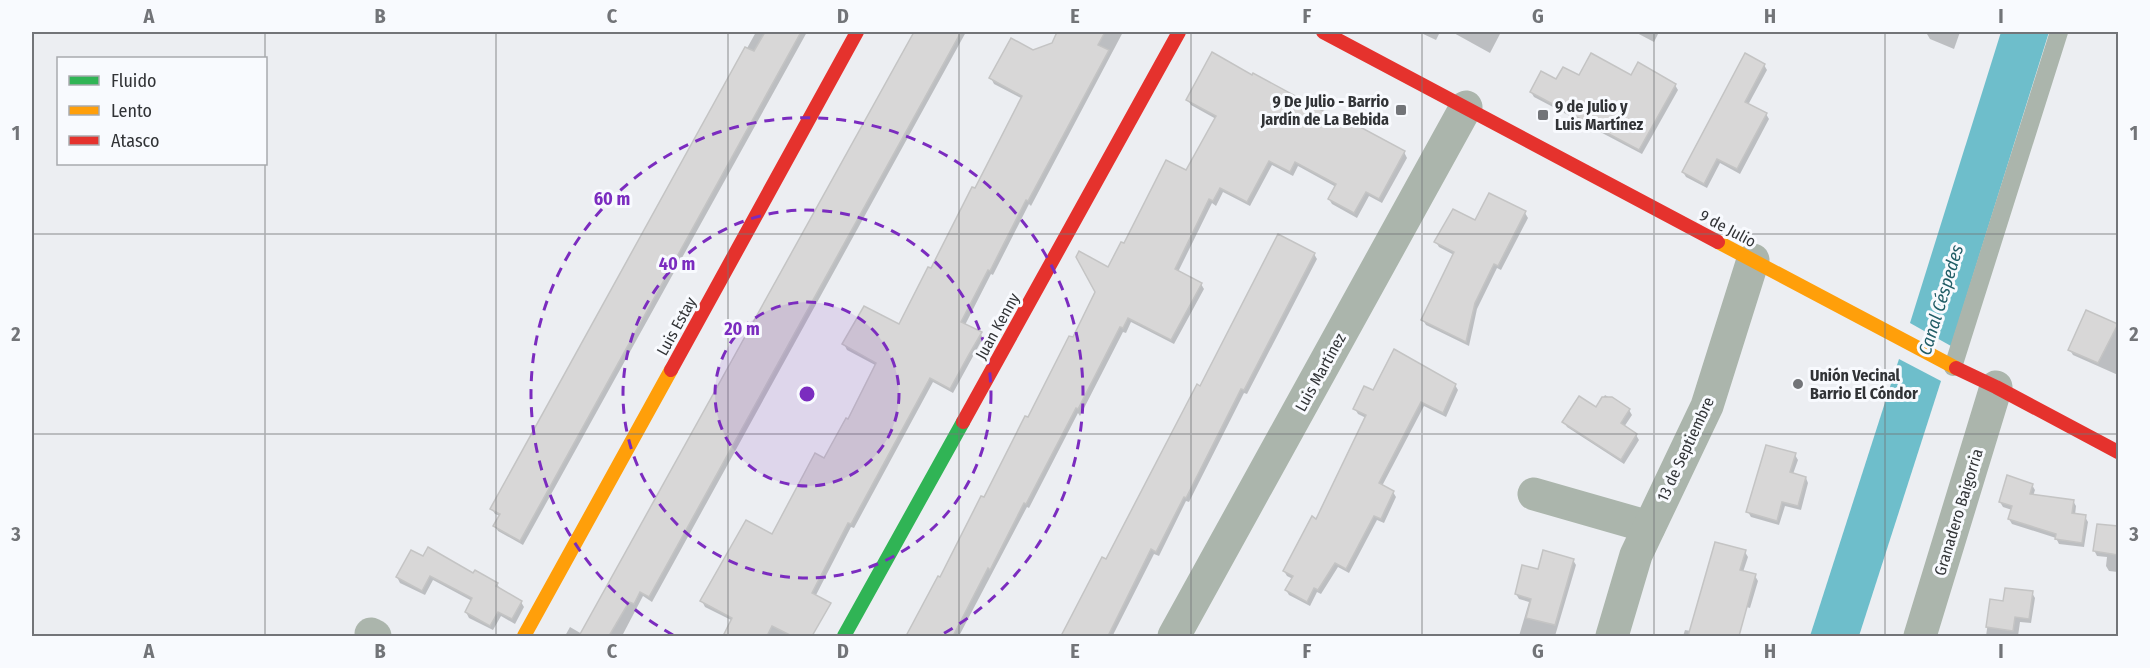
<svg xmlns="http://www.w3.org/2000/svg" width="2150" height="668" viewBox="0 0 2150 668" font-family="'Fira Sans Condensed',sans-serif">
  <style>
    .water { fill: #6ebecb }
    .shadow { fill: #0003 }
    .building { fill: #d8d7d7; stroke: #c4c4c4; stroke-width: 1.5 }
    .lines { fill: none; stroke-linecap: round; stroke-linejoin: round }
    .lane { stroke: #abb5ac; stroke-width: 18 }
    .street { stroke: #abb5ac; stroke-width: 33 }
    .fast { stroke: #30b455; stroke-width: 14 }
    .slow { stroke: #ff9f0a; stroke-width: 14 }
    .jam { stroke: #e5322d; stroke-width: 14 }
    .grid { fill: none; stroke: #727478; stroke-width: 1.5; stroke-opacity: 0.55 }
    .ring { fill: none; stroke: #7b2cbf; stroke-width: 3; stroke-dasharray: 10 8 }
    .poi-dot { fill: #727478; stroke: #f8fafe; stroke-width: 2 }
    .labels { text-anchor: middle; stroke-width: 6; stroke-linejoin: round; paint-order: stroke }
    .poi-label { font-size: 16px; font-weight: bold; fill: #313336; stroke: #f8fafe; text-anchor: start }
    .street-label { font-size: 16px; fill: #313336; stroke: #f8fafe }
    .water-label { font-size: 18px; font-style: italic; fill: #215d66; stroke: #f8fafe }
    .centre { fill: #7b2cbf; stroke: #f8fafe; stroke-width: 3 }
    .ring-label { font-size: 18px; text-anchor: middle; font-weight: bold; fill: #7b2cbf; stroke: #f8fafe; stroke-width: 6; stroke-linejoin: round; paint-order: stroke }
    .neatline { fill: none; stroke: #727478; stroke-width: 2 }
    .grid-label { font-size: 20px; text-anchor: middle; font-weight: bold; fill: #727478 }
  </style>
  <rect width="100%" height="100%" fill="#eceef2"/>
  <g class="water">
    <polygon points="2001,32 2049,32 1951,346 1910,323"/>
    <polygon points="1899,359 1941,381 1859,636 1810,636"/>
  </g>
  <g class="shadow">
    <polygon points="756,32 807,32 523,545 498,531 495,526 500,516 495,514 492,509"/>
    <polygon points="915,32 931,32 934,34 936,32 966,32 652,602 643,596 622,636 565,636 570,627 582,634 599,606"/>
    <polygon points="1059,32 1123,32 1031,206 1029,204 993,275 991,274 965,325 980,333 983,338 953,393 933,382 854,528 851,527 815,597 818,601 799,636 791,634 789,636 724,636 733,621 705,607 702,601 773,536 849,421 877,366 847,350 844,344 899,326 975,190 1023,99 994,84 991,78 1033,51 1053,44"/>
    <polygon points="1419,32 1440,32 1436,40"/>
    <polygon points="1452,32 1501,32 1490,53"/>
    <polygon points="1635,32 1659,32 1654,42"/>
    <polygon points="1928,32 1960,32 1954,49 1930,39 1927,34"/>
    <polygon points="1764,65 1767,70 1748,105 1766,114 1769,119 1740,174 1720,163 1707,188 1686,177 1683,172"/>
    <polygon points="1580,77 1631,77 1675,85 1678,90 1642,154 1534,97 1531,92 1557,81"/>
    <polygon points="1188,100 1335,119 1404,152 1407,158 1382,203 1369,196 1357,218 1332,204 1329,199 1336,187 1298,166 1293,176 1272,165 1250,206 1223,192 1216,206 1212,203 1178,272 1201,284 1204,289 1174,344 1131,322 1126,333 1123,332 1080,416 1078,413 1029,508 1027,507 959,636 908,636 938,578 941,579 1074,339 1109,269 1124,245 1186,172 1216,119 1191,105"/>
    <polygon points="1525,213 1528,218 1501,270 1497,268 1477,309 1469,346 1426,325 1423,320 1454,255 1439,247 1436,242"/>
    <polygon points="1314,254 1317,259 1247,394 1244,393 1189,502 1186,501 1159,556 1154,554 1113,635 1061,636 1102,559 1107,561 1201,388"/>
    <polygon points="2087,312 2118,326 2118,375 2073,355 2070,350"/>
    <polygon points="1455,385 1458,390 1446,417 1424,406 1382,486 1393,492 1396,497 1384,523 1377,520 1349,573 1338,567 1321,594 1317,592 1310,606 1289,595 1286,590 1293,579 1287,576 1284,571 1317,521 1366,418 1358,414 1355,409 1374,392"/>
    <polygon points="1605,395 1629,410 1632,415 1624,427 1636,435 1639,440 1624,464 1567,427 1564,422 1596,409"/>
    <polygon points="1795,455 1798,460 1793,474 1806,478 1808,483 1801,510 1785,506 1779,525 1751,517 1748,512"/>
    <polygon points="2032,485 2035,490 2033,496 2073,501 2076,506 2075,515 2085,517 2088,522 2084,547 2059,544 2056,538 2012,524 2009,519 2012,510 2003,507 2000,502"/>
    <polygon points="2098,525 2118,528 2118,572 2109,571 2106,566 2107,557 2097,556 2094,550"/>
    <polygon points="1745,552 1748,557 1743,572 1755,576 1758,581 1750,608 1734,603 1724,636 1683,636 1685,630 1691,631"/>
    <polygon points="424,559 497,584 500,589 521,602 524,607 515,624 501,616 493,630 469,618 466,612 472,601 433,580 425,595 400,583 397,577"/>
    <polygon points="1573,560 1576,565 1555,636 1519,636 1529,602 1519,599 1516,594 1539,571"/>
    <polygon points="2032,593 2035,598 2031,623 2020,622 2018,636 1986,636 1991,601 2004,603"/>
  </g>
  <g class="building">
    <polygon points="765,32 801,32 520,541 493,526 500,514 490,509 745,47 754,51"/>
    <polygon points="914,32 961,32 649,597 640,592 634,604 629,602 609,636 579,636"/>
    <polygon points="1057,32 1105,32 1098,45 1109,50 1028,201 1026,200 990,271 988,270 961,322 982,332 968,356 950,389 930,378 851,524 848,523 812,593 831,603 812,636 792,636 772,626 767,636 723,636 732,618 700,601 746,520 772,534 815,453 824,458 846,418 848,419 876,363 842,344 864,306 899,324 928,267 931,268 972,187 975,188 1022,96 989,78 1011,38 1033,50 1052,43"/>
    <polygon points="1212,52 1252,75 1253,73 1334,117 1336,114 1405,151 1379,199 1366,192 1354,213 1328,199 1336,184 1295,162 1290,172 1269,161 1247,202 1220,188 1213,201 1209,199 1175,269 1202,283 1171,340 1128,318 1123,328 1120,327 1078,409 1076,408 1026,504 1024,503 990,570 988,568 953,636 906,636 938,576 940,577 981,496 984,497 1025,416 1028,417 1069,336 1073,337 1095,292 1076,257 1079,251 1108,267 1121,242 1124,243 1166,160 1186,170 1216,116 1186,100"/>
    <polygon points="1591,53 1631,75 1638,62 1676,84 1639,150 1530,92 1541,71 1556,79 1563,67 1579,75"/>
    <polygon points="1745,53 1765,64 1745,102 1767,113 1737,169 1717,159 1704,184 1682,172"/>
    <polygon points="1489,193 1526,211 1498,266 1494,264 1475,303 1466,342 1421,320 1454,252 1434,242 1453,209 1475,220"/>
    <polygon points="1278,234 1315,253 1244,390 1241,389 1186,498 1184,497 1156,552 1151,549 1108,636 1061,636 1102,557 1106,559 1197,384 1200,386"/>
    <polygon points="2086,310 2118,324 2098,363 2068,350"/>
    <polygon points="1394,349 1456,384 1443,413 1421,402 1379,483 1394,491 1381,519 1374,516 1346,569 1335,563 1318,590 1314,588 1307,602 1285,590 1293,576 1283,571 1312,516 1316,519 1366,415 1353,409 1364,386 1373,390"/>
    <polygon points="1579,396 1596,407 1602,397 1612,397 1630,409 1621,423 1637,434 1621,460 1562,422"/>
    <polygon points="1766,445 1796,453 1790,472 1806,477 1798,506 1782,502 1777,521 1746,512"/>
    <polygon points="2007,475 2033,484 2030,494 2074,500 2072,513 2086,515 2082,543 2055,539 2056,534 2008,519 2012,506 1999,502"/>
    <polygon points="2097,524 2118,526 2118,555 2093,551"/>
    <polygon points="1715,542 1746,550 1740,570 1756,574 1739,636 1688,636"/>
    <polygon points="428,547 473,573 475,570 498,583 496,586 522,601 512,619 498,612 490,626 465,612 472,598 430,576 422,591 396,577 411,550 423,556"/>
    <polygon points="1543,550 1574,559 1555,625 1526,618 1531,599 1515,594 1522,565 1538,569"/>
    <polygon points="2005,588 2033,591 2029,619 2015,617 2013,631 1986,627 1990,599 2003,601"/>
  </g>
  <g class="lines">
    <polyline class="lane" points="1953,367 2059,32"/>
    <g class="street">
      <polyline points="1534,494 1649,527"/>
      <polyline points="371,634 375,636"/>
      <polyline points="1174,636 1466,107"/>
      <polyline points="1612,636 1636,555 1707,406 1753,260"/>
      <polyline points="1920,636 1996,387"/>
    </g>
    <polyline class="fast" points="844,636 963,422"/>
    <g class="slow">
      <polyline points="1718,242 1956,368"/>
      <polyline points="524,636 671,370"/>
    </g>
    <g class="jam">
      <polyline points="1323,32 1718,242"/>
      <polyline points="1956,368 1996,387 2118,452"/>
      <polyline points="671,370 857,32"/>
      <polyline points="963,422 1179,32"/>
    </g>
  </g>
  <path class="grid" d="M265,32V58M496,32V636M728,32V636M959,32V636M1191,32V636M1422,32V636M1654,32V636M1885,32V636M265,164V636M32,234H2118M32,434H2118"/>
  <circle cx="807" cy="394" r="92" fill="#7b2cbf" fill-opacity=".12"/>
  <g class="ring">
    <circle cx="807" cy="394" r="92"/>
    <circle cx="807" cy="394" r="184"/>
    <path d="M673 635A276 276 0 1 1 941 635"/>
  </g>
  <g class="poi-dot">
    <rect x="1395" y="104" width="12" height="12" rx="3"/>
    <rect x="1537" y="109" width="12" height="12" rx="3"/>
    <circle cx="1798" cy="384" r="6"/>
  </g>
  <g class="labels">
    <g class="poi-label">
      <text x="1389" y="107" text-anchor="end">9 De Julio - Barrio<tspan x="1389" dy="18">Jardín de La Bebida</tspan></text>
      <text x="1555" y="112">9 de Julio y<tspan x="1555" dy="18">Luis Martínez</tspan></text>
      <text x="1810" y="381">Unión Vecinal<tspan x="1810" dy="18">Barrio El Cóndor</tspan></text>
    </g>
    <g class="street-label">
      <text transform="translate(1728 228) rotate(28)" y="6">9 de Julio</text>
      <text transform="translate(676 326) rotate(-61)" y="6">Luis Estay</text>
      <text transform="translate(997 326) rotate(-61)" y="6">Juan Kenny</text>
      <text transform="translate(1320 372) rotate(-61)" y="6">Luis Martínez</text>
      <text transform="translate(1685 449) rotate(-65)" y="6">13 de Septiembre</text>
      <text transform="translate(1958 512) rotate(-73)" y="6">Granadero Baigorria</text>
    </g>
    <g class="water-label">
      <text transform="translate(1941 300) rotate(-73)" y="6">Canal Céspedes</text>
    </g>
  </g>
  <circle cx="807" cy="394" r="9" class="centre"/>
  <g class="ring-label">
    <text x="612" y="205">60 m</text>
    <text x="677" y="270">40 m</text>
    <text x="742" y="335">20 m</text>
  </g>
  <rect width="2150" height="668" fill="none" stroke="#f8fafe" stroke-width="66"/>
  <rect x="57" y="57" width="210" height="108" fill="#f8fafe" stroke="#a8aaae" stroke-width="1.5"/>
  <rect x="69" y="76" width="30" height="9" fill="#30b455" stroke="#a8aaae" stroke-width="1.5"/>
  <text x="111" y="87" font-size="18" fill="#313336">Fluido</text>
  <rect x="69" y="106" width="30" height="9" fill="#ff9f0a" stroke="#a8aaae" stroke-width="1.5"/>
  <text x="111" y="117" font-size="18" fill="#313336">Lento</text>
  <rect x="69" y="136" width="30" height="9" fill="#e5322d" stroke="#a8aaae" stroke-width="1.5"/>
  <text x="111" y="147" font-size="18" fill="#313336">Atasco</text>
  <rect x="33" y="33" width="2084" height="602" class="neatline"/>
  <g class="grid-label">
    <text x="149" y="23">A</text>
    <text x="380" y="23">B</text>
    <text x="612" y="23">C</text>
    <text x="843" y="23">D</text>
    <text x="1075" y="23">E</text>
    <text x="1307" y="23">F</text>
    <text x="1538" y="23">G</text>
    <text x="1770" y="23">H</text>
    <text x="2001" y="23">I</text>
    <text x="16" y="140">1</text>
    <text x="2134" y="140">1</text>
    <text x="16" y="341">2</text>
    <text x="2134" y="341">2</text>
    <text x="16" y="541">3</text>
    <text x="2134" y="541">3</text>
    <text x="149" y="658">A</text>
    <text x="380" y="658">B</text>
    <text x="612" y="658">C</text>
    <text x="843" y="658">D</text>
    <text x="1075" y="658">E</text>
    <text x="1307" y="658">F</text>
    <text x="1538" y="658">G</text>
    <text x="1770" y="658">H</text>
    <text x="2001" y="658">I</text>
  </g>
</svg>
